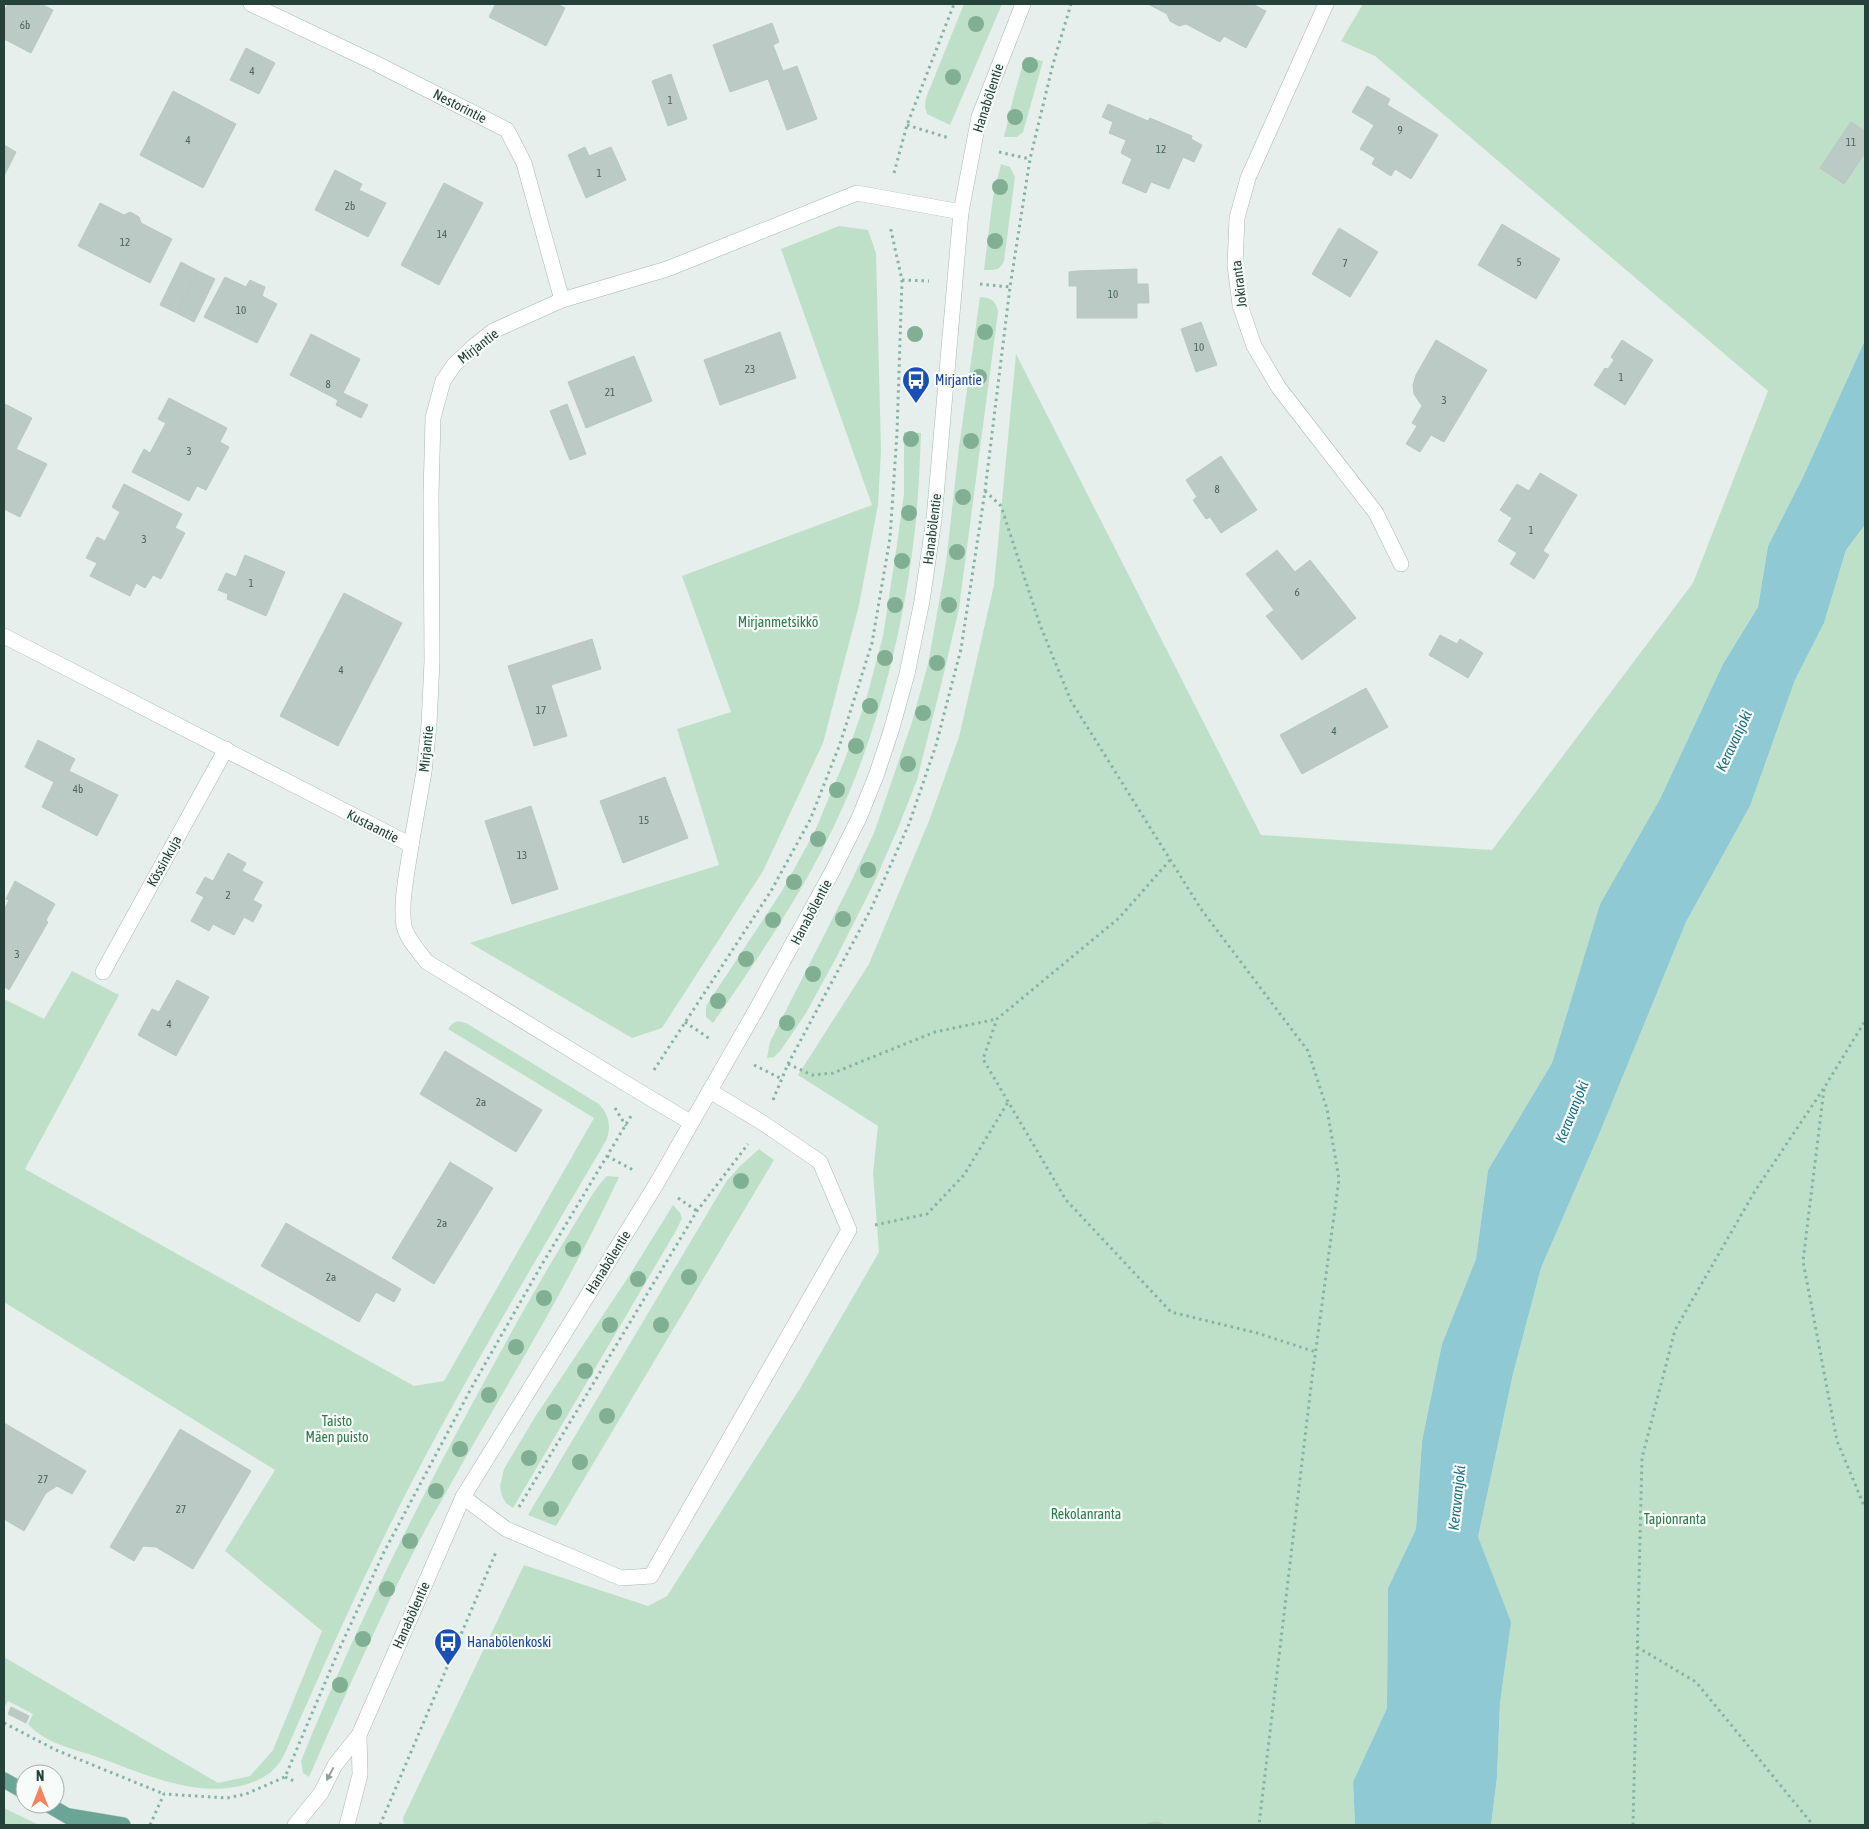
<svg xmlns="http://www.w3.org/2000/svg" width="1869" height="1829" viewBox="0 0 1869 1829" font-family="'Asap Condensed',sans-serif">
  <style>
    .green { fill: #bfe0c8 }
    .water { fill: #8ec9d4 }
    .building { fill: #bbcac4; stroke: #b8c9c2 }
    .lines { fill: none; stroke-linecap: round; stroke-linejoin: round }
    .minor-casing { stroke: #a8b8b2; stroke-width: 16 }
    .major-casing { stroke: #c2cac8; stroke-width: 16 }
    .path { stroke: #86b3a5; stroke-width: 3; stroke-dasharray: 2.5 4; stroke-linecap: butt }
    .minor { stroke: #fff; stroke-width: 15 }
    .major { stroke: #6aa596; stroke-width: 15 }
    .tree { fill: #80af93 }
    .oneway { fill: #92a09c }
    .labels { text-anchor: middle; stroke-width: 4.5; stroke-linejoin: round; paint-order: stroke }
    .number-label { font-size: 11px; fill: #4a645c }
    .street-label { font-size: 14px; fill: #24423a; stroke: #f7fbf9 }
    .transit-label { font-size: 14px; fill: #164399; stroke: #f7fbf9; text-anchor: start }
    .park-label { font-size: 14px; fill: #2d7a4b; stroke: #f7fbf9 }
    .water-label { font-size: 15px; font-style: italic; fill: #1c6f80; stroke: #f7fbf9 }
  </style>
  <rect width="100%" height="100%" fill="#e6efeb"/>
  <g class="green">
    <polygon points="964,4 1002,4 950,125 927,114 925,107 926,98"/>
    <polygon points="1363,4 1865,4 1865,340 1803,477 1768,546 1758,607 1723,664 1660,799 1600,904 1552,1063 1488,1170 1476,1259 1442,1344 1422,1441 1416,1529 1388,1588 1387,1708 1353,1782 1355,1825 404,1825 403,1818 524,1565 648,1606 667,1596 801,1387 879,1252 873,1173 878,1126 798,1075 869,964 929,821 959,737 994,585 1016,354 1261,835 1492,850 1693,583 1768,391 1375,56 1341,41"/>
    <polygon points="1025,57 1043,61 1023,132 1017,137 1004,137 1014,95"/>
    <path d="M1001,164L1010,167L1015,177L1004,261C1000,271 994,270 984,270L993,197Z"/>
    <polygon points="839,226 868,230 876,253 881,450 878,505 859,605 823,743 763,871 662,1028 632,1038 470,943 719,865 677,729 731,712 682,576 872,505 781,249"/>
    <path d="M980,297C991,298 996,300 998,312L959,608L943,677L917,780L898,828L873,885L835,960L806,1013L781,1050L774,1057L767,1058L770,1042L848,888L874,833L912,722L928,664L946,563L959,447Z"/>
    <path d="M904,432L921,433C920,458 919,483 917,509C909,601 886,703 851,788C816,873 765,949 713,1023L706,1017V1006L782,891L815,831L845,759L866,700L883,636L896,551L904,494Z"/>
    <polygon points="1865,525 1865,1825 1491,1825 1497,1777 1500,1702 1478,1537 1513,1374 1541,1268 1600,1132 1686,922 1750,806 1795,680 1824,623 1846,550"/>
    <path d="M72,971L119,995L25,1169L414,1386L444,1381L594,1118L448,1029C454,1021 456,1020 466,1023L599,1104C609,1116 611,1124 607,1139C536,1260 463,1381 399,1507C358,1587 322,1670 285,1753C282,1758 279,1765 274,1769C268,1776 256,1781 248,1784C197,1799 147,1775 100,1758C76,1749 45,1744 28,1724L33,1714L8,1701L4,1708V1657L218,1783L250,1776L273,1750L322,1631L225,1551L275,1470L4,1302V999L44,1019Z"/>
    <polygon points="759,1149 774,1160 556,1526 528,1515 726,1182 739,1167"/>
    <path d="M607,1176L619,1177C564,1296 493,1406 430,1521C385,1604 347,1691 309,1777L303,1773L301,1761C362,1610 437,1466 516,1324C536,1288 556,1254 577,1220C586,1205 595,1188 607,1176Z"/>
    <polygon points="673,1205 680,1213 682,1218 677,1229 513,1508 506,1503 502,1496 500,1486 504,1469 535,1417 629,1276"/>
    <polygon points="4,1808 39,1825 4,1825"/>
  </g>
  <polygon class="water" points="1865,340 1865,525 1846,550 1824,623 1795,680 1750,806 1686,922 1600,1132 1541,1268 1513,1374 1478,1537 1511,1622 1500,1702 1497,1777 1491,1825 1355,1825 1353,1782 1387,1708 1388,1588 1416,1529 1422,1441 1442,1344 1476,1259 1488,1170 1552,1063 1600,904 1660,799 1723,664 1758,607 1768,546 1803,477"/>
  <g class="building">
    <polygon points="8,4 41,4 53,10 31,53 4,39 4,11"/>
    <polygon points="492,4 557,4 565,8 546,46 489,17 495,5"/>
    <polygon points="1148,4 1252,4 1266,11 1246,48 1224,36 1220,42 1186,24 1179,26 1170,21 1167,14"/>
    <polygon points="772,23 779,42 773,45 783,71 797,66 817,119 787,130 768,79 730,92 713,45"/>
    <polygon points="246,48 275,63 259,94 230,80"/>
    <polygon points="671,74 687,119 668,126 652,81"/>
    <polygon points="1367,86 1390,99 1387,105 1438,135 1411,179 1395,169 1391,176 1372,164 1375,158 1360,149 1374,125 1352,112"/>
    <polygon points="173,91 236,124 203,188 140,155"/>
    <polygon points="1108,104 1148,121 1150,118 1192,136 1191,139 1202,145 1194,162 1183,157 1169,189 1151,182 1146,193 1122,183 1132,159 1121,153 1126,140 1109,133 1113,122 1102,117"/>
    <polygon points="1851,122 1865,131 1865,153 1844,184 1820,168"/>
    <polygon points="4,145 16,152 4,176"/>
    <polygon points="585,147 589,156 611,147 626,180 586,198 568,155"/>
    <polygon points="335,170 362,184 359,190 386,203 368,237 315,210"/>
    <polygon points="444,183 483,203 439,285 401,265"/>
    <polygon points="100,203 124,215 130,212 139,217 141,223 172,239 150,283 78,246"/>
    <polygon points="1502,224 1560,259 1536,299 1478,265"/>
    <polygon points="1339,228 1378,252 1350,297 1312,274"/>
    <polygon points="181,262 198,271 177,313 160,305"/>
    <polygon points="1137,269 1137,284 1148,284 1149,303 1137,303 1137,318 1077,318 1077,286 1069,286 1069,272 1077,271"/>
    <polygon points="198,271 215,279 194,322 177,313"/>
    <polygon points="225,277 246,287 250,280 265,287 262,296 277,304 257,343 204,317"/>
    <polygon points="1201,322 1217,365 1196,372 1181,329"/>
    <polygon points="780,332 796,378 720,405 704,360"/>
    <polygon points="311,334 360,359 343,393 368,405 361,418 336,405 338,400 290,375"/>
    <polygon points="1436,340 1487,370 1444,442 1431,435 1420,452 1406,444 1417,426 1412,423 1422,406 1414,394 1413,385 1416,375"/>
    <polygon points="1622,340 1653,360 1625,405 1594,385 1605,368 1608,369 1614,360 1611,357"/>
    <polygon points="634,356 652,401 586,428 568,382"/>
    <polygon points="169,398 227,428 220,442 229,447 206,490 197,486 189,501 132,472 144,449 150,453 166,423 158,419"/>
    <polygon points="5,404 32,418 16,449 47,464 20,517 4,509"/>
    <polygon points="567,404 586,454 570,460 550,411"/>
    <polygon points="1221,456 1257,510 1221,533 1210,517 1206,519 1193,500 1197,497 1186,480"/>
    <polygon points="1540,473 1577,495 1543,551 1549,555 1534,579 1510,564 1517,553 1498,541 1512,518 1500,510 1517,484 1529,491"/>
    <polygon points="124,484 182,514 175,528 185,533 161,579 153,575 145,588 136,583 130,596 90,576 97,563 86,558 97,537 105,541 120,512 112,507"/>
    <polygon points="1277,550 1295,572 1310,560 1356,618 1302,660 1266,616 1274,610 1246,574"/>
    <polygon points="245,555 285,572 266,616 227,599 228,594 218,590 226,573 236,577"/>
    <polygon points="344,593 402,623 338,746 280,716"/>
    <polygon points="1440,635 1457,644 1460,639 1483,653 1468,678 1429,655"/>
    <polygon points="592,639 601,669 551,685 567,736 534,746 508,666"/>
    <polygon points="1366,688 1388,727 1302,774 1280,735"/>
    <polygon points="38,740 75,759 69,771 118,795 97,836 42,807 54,782 25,767"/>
    <polygon points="665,777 688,838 623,863 600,801"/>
    <polygon points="531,806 558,889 512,904 485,821"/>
    <polygon points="228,853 246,863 242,871 263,882 253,900 262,905 253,922 244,917 234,935 213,924 209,931 191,921 204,897 196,893 205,877 213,881"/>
    <polygon points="15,881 55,904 46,920 48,922 9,990 4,986 4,910 9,900 6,899"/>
    <polygon points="177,980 209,997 176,1056 138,1035 152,1009 159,1012"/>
    <polygon points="445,1051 542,1110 516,1152 420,1094"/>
    <polygon points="450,1162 493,1188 434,1284 392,1258"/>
    <polygon points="286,1223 401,1289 394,1302 376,1292 359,1322 261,1266"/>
    <polygon points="4,1423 86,1471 72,1494 57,1486 46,1493 24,1531 4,1519"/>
    <polygon points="180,1429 251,1471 193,1569 156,1547 143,1546 134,1561 110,1547"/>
    <polygon points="11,1707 29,1716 26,1723 8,1714"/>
    <polygon points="1157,1822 1166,1825 1145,1825 1150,1823"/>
  </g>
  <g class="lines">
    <g class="minor-casing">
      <g id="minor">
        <polyline points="251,4 375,63 507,130 524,163 562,300"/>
        <polyline points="1326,4 1248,178 1237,218 1235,265 1240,305 1254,346 1279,388 1376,513 1401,564"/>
        <path d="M4,636L411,845C408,868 400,903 404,926C407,939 419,952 427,962L625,1083L690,1122"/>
        <polyline points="411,845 424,772 429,725 432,661 431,495 433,418 443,381 454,365 473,347 493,331 562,300 667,269 857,193 961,212"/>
        <polyline points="103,972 226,749"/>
        <polyline points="463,1497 506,1529 621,1578 651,1576 849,1230 820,1162 763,1123 710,1091"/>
        <polyline points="295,1825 321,1793 335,1765 359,1735 463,1497 657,1183 756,1010 832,872 859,818 876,776 891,731 907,674 922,601 934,519 961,212 979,117 1023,4"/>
        <polyline points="347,1825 360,1775 359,1735"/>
      </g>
    </g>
    <g class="major-casing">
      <g id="major">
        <polyline points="4,1780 25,1792"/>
        <polyline points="47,1804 76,1821"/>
        <polyline points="69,1816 123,1825"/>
      </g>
    </g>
    <g class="path">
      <polyline points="907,125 949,138"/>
      <polyline points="999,152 1030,159"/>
      <polyline points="894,173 907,125 954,4"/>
      <polyline points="902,280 929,281"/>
      <polyline points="980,284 1010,287"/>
      <polyline points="985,491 1001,506 1040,625 1071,701 1201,909 1308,1051 1327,1109 1339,1179 1312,1378 1259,1825"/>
      <polyline points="1170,860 1119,918 997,1019 983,1059 1066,1200 1171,1312 1257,1333 1316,1352"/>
      <polyline points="685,1022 710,1039"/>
      <polyline points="788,1064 812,1075 833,1073 935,1032 997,1019"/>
      <polyline points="754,1065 782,1079"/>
      <polyline points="654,1070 771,891 810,820 840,744 872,643 890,538 897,433 902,280 890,226"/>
      <polyline points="1824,1089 1803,1261 1837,1441 1865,1508"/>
      <polyline points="773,1100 788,1064 871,909 909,824 936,745 961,649 985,491 1010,287 1030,159 1053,64 1071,4"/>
      <polyline points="615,1108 626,1126"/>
      <polyline points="607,1156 635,1171"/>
      <polyline points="678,1198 697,1211"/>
      <polyline points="875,1225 927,1214 964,1175 1008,1102"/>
      <polyline points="519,1507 697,1211 748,1144"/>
      <polyline points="1637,1647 1696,1682 1813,1825"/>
      <polyline points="4,1723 56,1750 164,1794"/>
      <polyline points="285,1777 296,1782"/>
      <polyline points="150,1825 164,1794 227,1798 246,1794 285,1777 338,1652 384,1552 473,1385 541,1266 631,1116"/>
      <polyline points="380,1825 496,1552"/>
      <polyline points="1633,1825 1642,1458 1675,1330 1755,1191 1824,1088 1865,1021"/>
    </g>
    <use href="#minor" class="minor"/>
    <use href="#major" class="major"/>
  </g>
  <g class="tree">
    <circle cx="976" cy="24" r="8"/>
    <circle cx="1030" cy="65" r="8"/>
    <circle cx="953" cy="77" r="8"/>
    <circle cx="1015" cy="117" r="8"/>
    <circle cx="1000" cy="187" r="8"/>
    <circle cx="995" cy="241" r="8"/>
    <circle cx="985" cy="332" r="8"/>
    <circle cx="915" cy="334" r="8"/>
    <circle cx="979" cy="377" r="8"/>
    <circle cx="911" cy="439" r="8"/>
    <circle cx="971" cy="441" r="8"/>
    <circle cx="963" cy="497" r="8"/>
    <circle cx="909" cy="513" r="8"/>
    <circle cx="957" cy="552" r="8"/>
    <circle cx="902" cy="561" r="8"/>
    <circle cx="895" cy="605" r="8"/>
    <circle cx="949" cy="605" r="8"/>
    <circle cx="885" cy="658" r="8"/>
    <circle cx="937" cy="663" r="8"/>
    <circle cx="870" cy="706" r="8"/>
    <circle cx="923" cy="713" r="8"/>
    <circle cx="856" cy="746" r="8"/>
    <circle cx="908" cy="764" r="8"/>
    <circle cx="837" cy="790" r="8"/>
    <circle cx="818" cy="839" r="8"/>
    <circle cx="868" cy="870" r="8"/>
    <circle cx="794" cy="882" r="8"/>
    <circle cx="843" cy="919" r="8"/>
    <circle cx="773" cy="920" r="8"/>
    <circle cx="746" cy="959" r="8"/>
    <circle cx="813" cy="974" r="8"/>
    <circle cx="718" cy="1001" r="8"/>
    <circle cx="787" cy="1023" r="8"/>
    <circle cx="741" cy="1181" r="8"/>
    <circle cx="573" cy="1249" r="8"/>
    <circle cx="689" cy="1277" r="8"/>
    <circle cx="638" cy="1279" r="8"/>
    <circle cx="544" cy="1298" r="8"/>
    <circle cx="610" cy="1325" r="8"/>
    <circle cx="661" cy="1325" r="8"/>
    <circle cx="516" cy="1347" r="8"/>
    <circle cx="585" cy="1371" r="8"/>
    <circle cx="489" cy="1395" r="8"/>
    <circle cx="554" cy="1412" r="8"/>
    <circle cx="607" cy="1416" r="8"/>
    <circle cx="460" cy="1449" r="8"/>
    <circle cx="529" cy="1458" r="8"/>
    <circle cx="580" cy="1462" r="8"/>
    <circle cx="436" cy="1491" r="8"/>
    <circle cx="551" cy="1509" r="8"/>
    <circle cx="410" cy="1541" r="8"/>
    <circle cx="387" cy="1589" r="8"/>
    <circle cx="363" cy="1639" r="8"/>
    <circle cx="340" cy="1685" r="8"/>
  </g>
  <defs><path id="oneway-solid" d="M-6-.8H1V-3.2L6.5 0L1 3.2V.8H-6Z" transform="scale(1.25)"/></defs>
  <use class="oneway" href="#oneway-solid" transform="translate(330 1774) rotate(118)"/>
  <defs>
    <g id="bus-pin" transform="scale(1.4375)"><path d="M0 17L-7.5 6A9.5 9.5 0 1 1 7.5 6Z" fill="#1a4fb4" stroke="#f7fbf9"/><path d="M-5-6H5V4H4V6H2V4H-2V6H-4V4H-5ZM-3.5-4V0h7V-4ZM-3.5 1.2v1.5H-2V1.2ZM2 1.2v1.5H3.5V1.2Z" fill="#fff"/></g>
  </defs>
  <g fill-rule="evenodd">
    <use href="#bus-pin" x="916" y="380"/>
    <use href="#bus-pin" x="448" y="1642"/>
  </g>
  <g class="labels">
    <g class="number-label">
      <text x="25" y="29">6b</text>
      <text x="252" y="75">4</text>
      <text x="670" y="104">1</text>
      <text x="1400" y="134">9</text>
      <text x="188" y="144">4</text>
      <text x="1851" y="146">11</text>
      <text x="1161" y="153">12</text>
      <text x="599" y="177">1</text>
      <text x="350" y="210">2b</text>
      <text x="442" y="238">14</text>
      <text x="125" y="246">12</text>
      <text x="1519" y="266">5</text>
      <text x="1345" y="267">7</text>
      <text x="1113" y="298">10</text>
      <text x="241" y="314">10</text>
      <text x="1199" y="351">10</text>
      <text x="750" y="373">23</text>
      <text x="1621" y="381">1</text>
      <text x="328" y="388">8</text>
      <text x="610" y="396">21</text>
      <text x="1444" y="404">3</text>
      <text x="189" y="455">3</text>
      <text x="1217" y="493">8</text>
      <text x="1531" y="534">1</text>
      <text x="144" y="543">3</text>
      <text x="251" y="587">1</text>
      <text x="1297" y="596">6</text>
      <text x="341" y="674">4</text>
      <text x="541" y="714">17</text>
      <text x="1334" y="735">4</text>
      <text x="78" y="793">4b</text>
      <text x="644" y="824">15</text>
      <text x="522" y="859">13</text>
      <text x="228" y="899">2</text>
      <text x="17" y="958">3</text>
      <text x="169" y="1028">4</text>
      <text x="481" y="1106">2a</text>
      <text x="442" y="1227">2a</text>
      <text x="331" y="1281">2a</text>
      <text x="43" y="1483">27</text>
      <text x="181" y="1513">27</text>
    </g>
    <g class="street-label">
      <text transform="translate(988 98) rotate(-72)" y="5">Hanabölentie</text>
      <text transform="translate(460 106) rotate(27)" y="5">Nestorintie</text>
      <text transform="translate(1239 284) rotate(-97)" y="5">Jokiranta</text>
      <text transform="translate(478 346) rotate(-38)" y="5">Mirjantie</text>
      <text transform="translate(932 529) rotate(-83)" y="5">Hanabölentie</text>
      <text transform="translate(426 749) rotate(-84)" y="5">Mirjantie</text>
      <text transform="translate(373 826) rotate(27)" y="5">Kustaantie</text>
      <text transform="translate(164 861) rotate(-61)" y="5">Kössinkuja</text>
      <text transform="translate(811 912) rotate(-62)" y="5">Hanabölentie</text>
      <text transform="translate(608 1262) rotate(-58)" y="5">Hanabölentie</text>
      <text transform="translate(411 1615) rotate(-66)" y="5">Hanabölentie</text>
    </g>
    <g class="transit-label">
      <text x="935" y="385">Mirjantie</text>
      <text x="467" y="1647">Hanabölenkoski</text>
    </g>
    <g class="park-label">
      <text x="778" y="627">Mirjanmetsikkö</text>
      <text x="337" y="1426">Taisto<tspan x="337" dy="16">Mäen puisto</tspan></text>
      <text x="1086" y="1519">Rekolanranta</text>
      <text x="1675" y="1524">Tapionranta</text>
    </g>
    <g class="water-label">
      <text transform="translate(1734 741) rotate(-65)" y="5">Keravanjoki</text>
      <text transform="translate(1572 1112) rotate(-68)" y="5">Keravanjoki</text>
      <text transform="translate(1457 1498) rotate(-84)" y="5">Keravanjoki</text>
    </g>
  </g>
  <rect width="1869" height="1829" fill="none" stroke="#24423a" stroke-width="10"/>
  <g transform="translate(40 1789)"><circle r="24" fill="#f7fbf9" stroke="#a3b1ad"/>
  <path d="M0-4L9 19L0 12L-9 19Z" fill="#f4845f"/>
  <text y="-8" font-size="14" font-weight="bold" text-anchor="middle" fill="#24423a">N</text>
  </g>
</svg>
